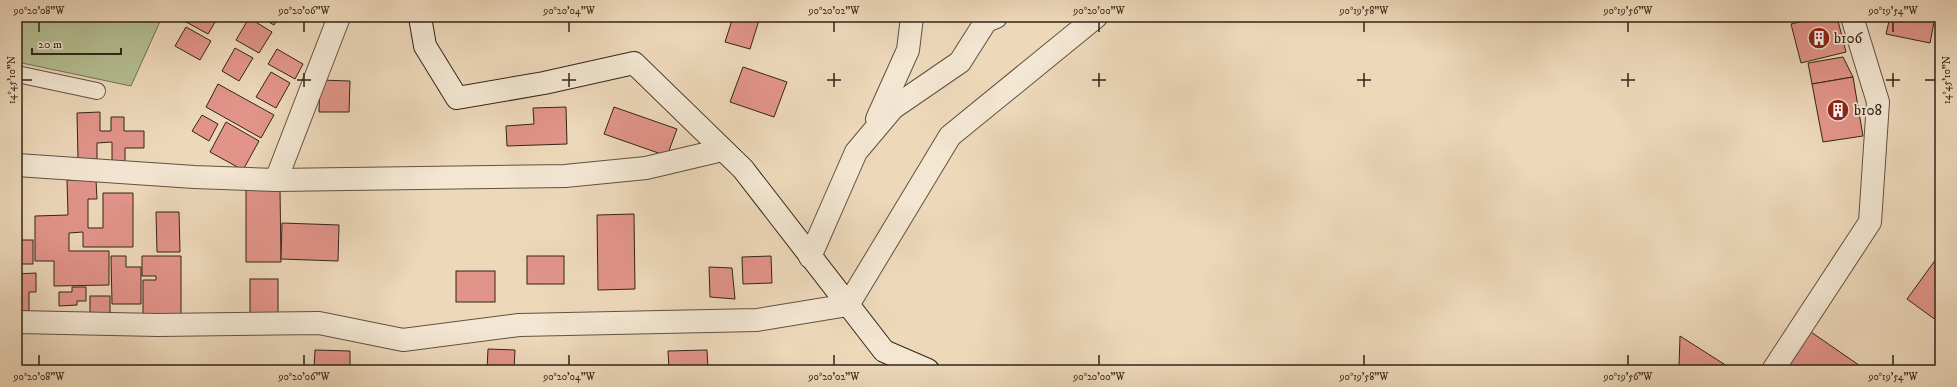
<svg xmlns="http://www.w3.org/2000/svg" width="1957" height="387" viewBox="0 0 1957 387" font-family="'IM FELL DW Pica',serif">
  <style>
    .green { fill: #b4bf92; stroke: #737255 }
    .building { fill: #e2948a; stroke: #322518 }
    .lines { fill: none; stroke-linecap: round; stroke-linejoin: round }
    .lane-casing { stroke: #615240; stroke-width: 18 }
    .street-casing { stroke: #615240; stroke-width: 24 }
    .secondary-casing { stroke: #322518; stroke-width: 24 }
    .lane { stroke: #f3e6d2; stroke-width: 16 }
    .street { stroke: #f3e6d2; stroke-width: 22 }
    .secondary { stroke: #f3e6d2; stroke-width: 22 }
    .ticks { fill: none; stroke: #322518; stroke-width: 1.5 }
    .labels { text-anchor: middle; stroke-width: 3.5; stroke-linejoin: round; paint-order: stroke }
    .poi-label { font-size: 15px; fill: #322518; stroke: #f3e6d2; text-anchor: start }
    .neatline { fill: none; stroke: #322518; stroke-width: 1.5 }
    .ticks-label { font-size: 10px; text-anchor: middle; fill: #322518 }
  </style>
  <rect width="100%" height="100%" fill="#edd8ba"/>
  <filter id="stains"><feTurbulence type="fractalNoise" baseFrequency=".005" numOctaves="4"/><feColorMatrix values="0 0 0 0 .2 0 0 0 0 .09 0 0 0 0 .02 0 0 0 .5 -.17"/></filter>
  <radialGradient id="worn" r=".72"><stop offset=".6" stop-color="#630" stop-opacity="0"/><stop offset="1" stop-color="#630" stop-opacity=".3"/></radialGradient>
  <polygon class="green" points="17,17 162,17 131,86 17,62"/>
  <g class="building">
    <polygon points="177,17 218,17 208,34"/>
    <polygon points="260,17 279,17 274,25"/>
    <polygon points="733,17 760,17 750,49 725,42"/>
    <polygon points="1820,17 1837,17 1846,52 1801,63 1791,24"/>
    <polygon points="1890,17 1935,17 1930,43 1886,34"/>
    <polygon points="249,18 272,32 259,53 236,40"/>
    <polygon points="186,27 211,41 200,60 175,46"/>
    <polygon points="235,48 253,58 239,81 222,71"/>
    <polygon points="277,49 303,64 295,79 268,64"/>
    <polygon points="1843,57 1853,77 1812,84 1808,63"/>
    <polygon points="743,67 787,82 774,117 730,102"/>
    <polygon points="271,72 290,83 276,108 256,97"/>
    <polygon points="1853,77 1863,136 1823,142 1812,84"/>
    <polygon points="320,80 350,81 349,112 319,112"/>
    <polygon points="218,84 274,115 261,138 206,107"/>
    <polygon points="566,107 567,144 507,146 506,126 534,124 533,108"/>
    <polygon points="614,107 677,129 667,156 604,134"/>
    <polygon points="100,112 100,131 111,131 111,117 124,117 124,131 144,131 144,148 125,148 125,163 112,163 112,142 97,143 97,159 78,159 77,113"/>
    <polygon points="202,115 218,124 209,141 192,131"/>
    <polygon points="226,122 259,141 243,170 210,152"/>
    <polygon points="67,180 96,180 97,199 88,199 88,228 103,228 103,193 133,193 133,247 83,247 83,232 69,233 69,251 109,251 109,285 54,286 54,261 35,261 35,216 68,215"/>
    <polygon points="246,189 280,189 281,262 246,262"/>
    <polygon points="156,212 179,212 180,252 157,252"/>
    <polygon points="634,214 635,289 598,290 597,215"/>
    <polygon points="282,223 339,225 338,261 281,259"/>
    <rect x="17" y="240" width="16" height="24"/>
    <polygon points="1939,255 1940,255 1940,323 1907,299"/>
    <polygon points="111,256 126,256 126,267 141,267 141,304 112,304"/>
    <polygon points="142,256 181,256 181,320 143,321 143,280 156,280 156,276 142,276"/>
    <rect x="527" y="256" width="37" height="28"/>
    <polygon points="771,256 772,283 743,284 742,257"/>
    <polygon points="709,267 732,268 735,299 710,297"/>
    <rect x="456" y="271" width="39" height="31"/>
    <polygon points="36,273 36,292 29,292 29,311 17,311 17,274"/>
    <rect x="250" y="279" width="28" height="34"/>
    <polygon points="72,287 86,287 86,301 77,301 77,305 59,306 59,292 72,292"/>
    <rect x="90" y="296" width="20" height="26"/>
    <polygon points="1811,332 1866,370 1785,370"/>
    <polygon points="1680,336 1727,366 1724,370 1682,370 1679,368"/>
    <polygon points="488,349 515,350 514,369 529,370 487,370"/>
    <polygon points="315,350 350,351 350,370 314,370"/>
    <polygon points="707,350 708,370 669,370 668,351"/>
    <polygon points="845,368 845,370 812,370 812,369"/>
  </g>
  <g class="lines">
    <g class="lane-casing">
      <polyline id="lane" points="17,74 97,91"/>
    </g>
    <g class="street-casing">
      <g id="street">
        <polyline points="877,119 908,50 912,17"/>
        <polyline points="17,165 194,177 276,180 565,176 646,168 722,150"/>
        <polyline points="276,180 339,17"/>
        <polyline points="810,257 856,152 893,108 960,62 986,21 996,17"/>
        <polyline points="17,322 158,325 319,323 403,340 519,325 757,320 848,305 950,136 1096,17"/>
        <polyline points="1773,370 1870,222 1878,102 1852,17"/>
      </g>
    </g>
    <g class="secondary-casing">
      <polyline id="secondary" points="420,17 425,46 457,98 544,83 634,63 743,169 884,351 928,370"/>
    </g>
    <use href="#lane" class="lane"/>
    <use href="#street" class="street"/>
    <use href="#secondary" class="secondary"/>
  </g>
  <path class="ticks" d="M39,22V32M304,22V32M569,22V32M834,22V32M1099,22V32M1364,22V32M1628,22V32M1893,22V32M304,73V87M569,73V87M834,73V87M1099,73V87M1364,73V87M1628,73V87M1893,73V87M22,80H32M297,80H311M562,80H576M827,80H841M1092,80H1106M1357,80H1371M1621,80H1635M1886,80H1900M1925,80H1935M39,355V365M304,355V365M569,355V365M834,355V365M1099,355V365M1364,355V365M1628,355V365M1893,355V365"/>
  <defs>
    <g id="building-disc" transform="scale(1.15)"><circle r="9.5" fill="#8f2418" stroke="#f3e6d2"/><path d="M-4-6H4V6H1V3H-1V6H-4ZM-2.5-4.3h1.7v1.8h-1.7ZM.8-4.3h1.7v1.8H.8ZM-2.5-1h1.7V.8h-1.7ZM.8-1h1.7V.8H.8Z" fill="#fff"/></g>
  </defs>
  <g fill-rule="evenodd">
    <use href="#building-disc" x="1819" y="38"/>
    <use href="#building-disc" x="1838" y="110"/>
  </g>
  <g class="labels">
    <g class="poi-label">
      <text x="1834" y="43">b106</text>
      <text x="1854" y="115">b108</text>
    </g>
  </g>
  <rect width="1957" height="387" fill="none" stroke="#edd8ba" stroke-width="44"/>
  <path d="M32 48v6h89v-6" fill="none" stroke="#322518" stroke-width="2"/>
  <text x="38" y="48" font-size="12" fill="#322518" stroke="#f3e6d2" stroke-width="3" paint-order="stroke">20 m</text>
  <rect x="22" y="22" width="1913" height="343" class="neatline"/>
  <g class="ticks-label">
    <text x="39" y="14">90°20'08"W</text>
    <text x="304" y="14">90°20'06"W</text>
    <text x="569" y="14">90°20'04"W</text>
    <text x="834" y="14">90°20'02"W</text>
    <text x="1099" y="14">90°20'00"W</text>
    <text x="1364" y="14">90°19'58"W</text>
    <text x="1628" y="14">90°19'56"W</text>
    <text x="1893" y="14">90°19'54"W</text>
    <text transform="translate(11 80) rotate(-90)" y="4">14°45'10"N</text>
    <text transform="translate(1946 80) rotate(-90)" y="4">14°45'10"N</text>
    <text x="39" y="380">90°20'08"W</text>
    <text x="304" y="380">90°20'06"W</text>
    <text x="569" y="380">90°20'04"W</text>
    <text x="834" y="380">90°20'02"W</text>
    <text x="1099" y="380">90°20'00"W</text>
    <text x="1364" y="380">90°19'58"W</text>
    <text x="1628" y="380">90°19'56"W</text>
    <text x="1893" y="380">90°19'54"W</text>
  </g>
  <rect width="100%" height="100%" filter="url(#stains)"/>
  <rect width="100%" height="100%" fill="url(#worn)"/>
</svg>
